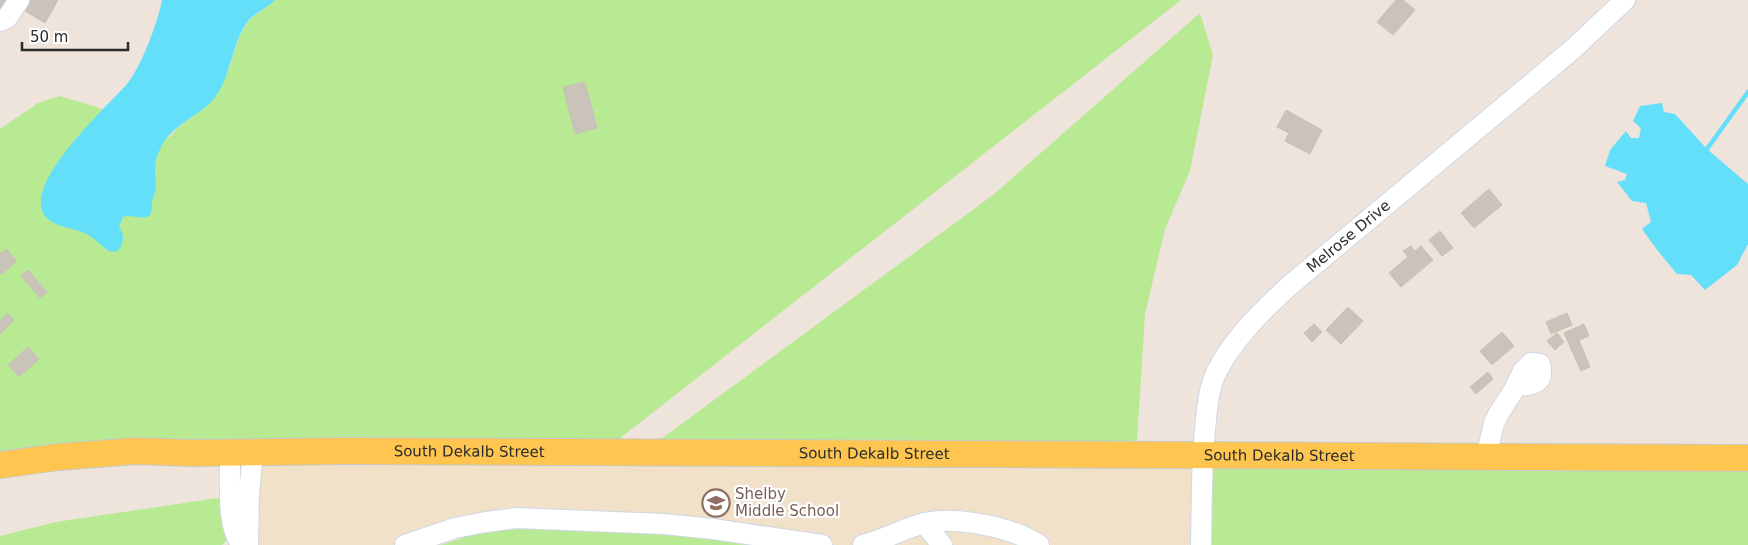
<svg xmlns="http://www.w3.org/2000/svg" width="1748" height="545" viewBox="0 0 1748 545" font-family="'DejaVu Sans',sans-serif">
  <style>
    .education { fill: #f1e1c9 }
    .green { fill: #b8ea93 }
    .water { fill: #64dffa }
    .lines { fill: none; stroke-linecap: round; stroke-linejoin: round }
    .stream { stroke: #64dffa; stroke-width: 4.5 }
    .building { fill: #c9c3ba; stroke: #cac0b5 }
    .minor-casing { stroke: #d0d6e5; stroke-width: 22 }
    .major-casing { stroke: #c8c8c8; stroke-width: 28 }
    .minor { stroke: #fff; stroke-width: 20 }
    .major { stroke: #fec651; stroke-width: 26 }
    .labels { text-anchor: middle; stroke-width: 4.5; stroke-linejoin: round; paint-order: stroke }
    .street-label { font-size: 15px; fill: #2b2b2b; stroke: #fff }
    .education-label { font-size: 15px; fill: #785e54; stroke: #fff; text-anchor: start }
  </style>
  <rect width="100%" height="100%" fill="#eee4db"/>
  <polygon class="education" points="230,452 1202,456 1201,545 754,545 516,518 405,545 243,545"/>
  <g class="green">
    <polygon points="275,0 1181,0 601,453 0,465 0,129 38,103 59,96 94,106 168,138 179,127 212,101 229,69 239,37 249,20"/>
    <polygon points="1200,13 1213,55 1190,171 1165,229 1145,314 1136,456 642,453 993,195"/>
    <polygon points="1202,456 1748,458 1748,545 1201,545"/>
    <polygon points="231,496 235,532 222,545 0,545 0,536 56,522"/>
    <polygon points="486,522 666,524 754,545 440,545 460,539"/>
  </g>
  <g class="water">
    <path d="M162,0H275C267,8 255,13 248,21C231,44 231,80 212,101C197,117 171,126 161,147C152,165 156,169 156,187C156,192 153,197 152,202C152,205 152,210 151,213C146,223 131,213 123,217L119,227C125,236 124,242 118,251C114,252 111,252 107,250C96,241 91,234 76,230C66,227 52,225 45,216C21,184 108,106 127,84C141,67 158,22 162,0Z"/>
    <polygon points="1662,103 1664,112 1675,114 1707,149 1748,184 1748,244 1737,265 1705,290 1691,275 1677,274 1658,251 1642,229 1651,222 1646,203 1632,201 1617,182 1625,180 1627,174 1605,166 1610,150 1626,131 1631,138 1639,138 1641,128 1633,121 1640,106"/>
  </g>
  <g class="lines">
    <polyline class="stream" points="1707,149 1748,92"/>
  </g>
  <g class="building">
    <polygon points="0,0 9,0 0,13"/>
    <polygon points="31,0 58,0 45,23 25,11"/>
    <polygon points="1396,0 1403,0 1415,10 1393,35 1377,22"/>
    <polygon points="585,82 597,128 575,134 563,87"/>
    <polygon points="1286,110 1322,130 1310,154 1285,141 1289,133 1277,127"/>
    <polygon points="1489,189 1502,205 1474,228 1461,213"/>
    <polygon points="1440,231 1453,248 1442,256 1429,240"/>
    <polygon points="1411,246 1415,251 1421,246 1433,260 1401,287 1389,273 1408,257 1403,251"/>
    <polygon points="6,249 17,261 2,274 0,273 0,254"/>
    <polygon points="28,270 47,292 40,298 21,276"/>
    <polygon points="1348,307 1363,321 1341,344 1326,330"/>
    <polygon points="7,313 14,320 0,334 0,321"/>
    <polygon points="1567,313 1572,325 1551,334 1546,322"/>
    <polygon points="1314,324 1322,332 1312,342 1304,333"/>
    <polygon points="1584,324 1589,336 1579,340 1590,367 1581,371 1564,333"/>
    <polygon points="1502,332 1514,346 1492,365 1480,351"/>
    <polygon points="1557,333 1564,342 1555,350 1547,341"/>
    <polygon points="28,347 39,359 19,377 8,365"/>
    <polygon points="1488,372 1493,379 1476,394 1470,387"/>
  </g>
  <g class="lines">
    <g class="minor-casing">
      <g id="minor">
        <polyline points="0,21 7,18 19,0"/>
        <path d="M230,452C231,475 225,530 243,545"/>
        <path d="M1486,457L1494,423L1499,413L1514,390L1523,371L1531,363L1540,364C1545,385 1532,385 1516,386"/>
        <polyline points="924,523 942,545"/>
        <polyline points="248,545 249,493 253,452"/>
        <polyline points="405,545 455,528 486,522 516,518 664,524 713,529 822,545"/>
        <path d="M863,545C884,540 904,528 925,523C955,516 1013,527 1039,545"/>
        <path id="s1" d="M1201,545C1202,507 1201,468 1205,430C1207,410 1208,389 1217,371C1234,338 1262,311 1289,286L1573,49L1625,0"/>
      </g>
    </g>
    <g class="major-casing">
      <g id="major">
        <path id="s2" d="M0,465L58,457L136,451L191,453L347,451L1748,458"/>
      </g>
    </g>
    <use href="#minor" class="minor"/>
    <use href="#major" class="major"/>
  </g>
  <defs>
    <g id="school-ring" transform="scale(1.4375)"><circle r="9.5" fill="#fff" stroke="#8d6e63" stroke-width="1.5"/><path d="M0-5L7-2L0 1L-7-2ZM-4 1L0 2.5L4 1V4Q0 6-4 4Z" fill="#8d6e63"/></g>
  </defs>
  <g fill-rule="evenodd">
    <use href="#school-ring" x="716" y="503"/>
  </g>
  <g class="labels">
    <g class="street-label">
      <text dy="5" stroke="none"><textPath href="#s1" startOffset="365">Melrose Drive</textPath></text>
      <text dy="5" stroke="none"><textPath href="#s2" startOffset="470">South Dekalb Street</textPath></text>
      <text dy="5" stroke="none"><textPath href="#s2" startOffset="875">South Dekalb Street</textPath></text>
      <text dy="5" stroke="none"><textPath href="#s2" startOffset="1280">South Dekalb Street</textPath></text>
    </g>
    <g class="education-label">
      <text x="735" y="499">Shelby<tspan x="735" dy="17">Middle School</tspan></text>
    </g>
  </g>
  <path d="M22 42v8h106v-8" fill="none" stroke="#2b2b2b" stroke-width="2.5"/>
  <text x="30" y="42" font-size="15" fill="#2b2b2b" stroke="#ffffff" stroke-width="4" paint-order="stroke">50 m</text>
</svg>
